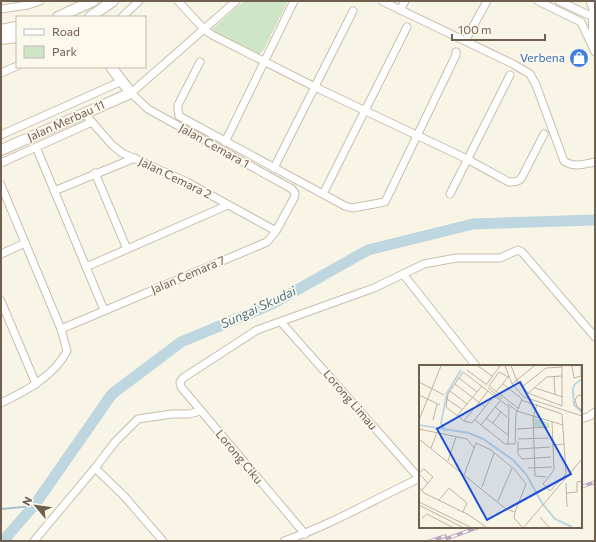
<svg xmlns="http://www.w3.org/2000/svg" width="596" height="542" viewBox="0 0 596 542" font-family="Commissioner,sans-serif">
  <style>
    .green { fill: #cfe5c7 }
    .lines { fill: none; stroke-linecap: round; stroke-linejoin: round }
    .stream { stroke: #a5c4d1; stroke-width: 2 }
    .river { stroke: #bdd6e0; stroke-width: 11 }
    .street-casing { stroke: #c9beae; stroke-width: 9 }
    .secondary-casing { stroke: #ccbfac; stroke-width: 12 }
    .street { stroke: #fff; stroke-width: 7 }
    .secondary { stroke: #fff; stroke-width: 10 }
    .rail-casing { stroke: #b9a6c1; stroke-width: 3.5 }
    .rail { stroke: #fdf8ec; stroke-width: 2; stroke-dasharray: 6; stroke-linecap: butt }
    .labels { text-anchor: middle; stroke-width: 3.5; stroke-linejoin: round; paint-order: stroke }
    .shop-label { font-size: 12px; fill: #366cbe; stroke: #fdf8ec; text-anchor: end }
    .street-label { font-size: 12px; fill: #6f5f4e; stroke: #fdf8ec }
    .water-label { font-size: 13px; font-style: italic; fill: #4e7686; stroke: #fdf8ec }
    .inset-river { fill: none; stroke: #bdd6e0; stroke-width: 2 }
    .inset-road { fill: none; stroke: #beb4a4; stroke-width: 1 }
    .view { fill: #1d4ed8; fill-opacity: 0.15; stroke: #1d4ed8; stroke-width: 2 }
    .inset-edge { fill: none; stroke: #6f5f4e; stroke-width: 2 }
  </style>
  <rect width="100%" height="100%" fill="#f9f5e6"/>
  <polygon class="green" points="244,1 288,1 264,49 259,55 255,54 210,31"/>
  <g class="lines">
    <polyline class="stream" points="1,509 34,506"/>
    <polyline class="river" points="3,541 36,503 112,394 181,342 272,304 368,250 473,224 595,220"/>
    <g class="street-casing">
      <g id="street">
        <path d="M178,1L204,29L212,35L315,87L467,159L509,182C515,182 519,182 522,177L544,134"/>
        <path d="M382,1L513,64L530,74L536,85L564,161C574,168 584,164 595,162"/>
        <polyline points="538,1 581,22 595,52"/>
        <polyline points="559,1 593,17"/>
        <polyline points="590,1 593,9 592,41"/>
        <polyline points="1,9 28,5 40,1"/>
        <polyline points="400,10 405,1"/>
        <polyline points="122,17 139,1"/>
        <polyline points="465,41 487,1"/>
        <polyline points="200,62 178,105 178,110 179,116 345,206 352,208 385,202 456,55 456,52"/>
        <polyline points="1,73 17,66"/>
        <polyline points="84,113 112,145 122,153 187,182 276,231"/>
        <polyline points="1,135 122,81"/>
        <polyline points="225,142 294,1"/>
        <polyline points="36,147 104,310"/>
        <polyline points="1,163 92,122"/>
        <polyline points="274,168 353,11"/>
        <polyline points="95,173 127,249"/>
        <path d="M1,185L61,329L67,351C54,376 26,391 1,403"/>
        <polyline points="54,191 135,158"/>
        <polyline points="323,194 407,27"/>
        <polyline points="450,194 510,75"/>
        <polyline points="1,254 25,243"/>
        <polyline points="86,267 228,205"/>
        <polyline points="403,274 476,366"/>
        <polyline points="1,301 36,384"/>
        <polyline points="281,322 419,478"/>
        <polyline points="61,329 267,242 276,231 294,198 295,193 292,189 148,109 131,93 236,1"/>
        <polyline points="581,419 590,416 595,412"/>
        <polyline points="95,468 124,496 163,541"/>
        <polyline points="305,534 181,387 180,382 183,378 257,330 374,288 424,264 456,258 500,258 518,250 522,252 595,337"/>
        <polyline points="34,541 95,468 115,442 138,419 172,414 189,414 200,411"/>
        <path d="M284,541C331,525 375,499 420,478"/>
      </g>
    </g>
    <g class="secondary-casing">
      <g id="secondary">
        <polyline points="58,17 93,1"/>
        <polyline points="90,17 113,1"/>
        <polyline points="1,30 17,27"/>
        <polyline points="1,39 17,37"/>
        <polyline points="1,150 131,93 111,67"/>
      </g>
    </g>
    <use href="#street" class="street"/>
    <use href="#secondary" class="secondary"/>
    <g class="rail-casing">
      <g id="rail">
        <polyline points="581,487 595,482"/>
        <polyline points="430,541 445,536"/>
        <polyline points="440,541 479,527"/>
      </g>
    </g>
    <use href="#rail" class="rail"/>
  </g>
  <defs>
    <g id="shop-disc" transform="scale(1)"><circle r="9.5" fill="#3f7fe0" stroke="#fdf8ec"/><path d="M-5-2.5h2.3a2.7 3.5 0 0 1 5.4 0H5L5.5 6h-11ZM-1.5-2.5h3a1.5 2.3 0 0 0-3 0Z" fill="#fff"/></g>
  </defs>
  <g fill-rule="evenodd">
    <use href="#shop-disc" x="579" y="58"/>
  </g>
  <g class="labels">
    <g class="shop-label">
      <text x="565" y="62">Verbena</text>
    </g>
    <g class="street-label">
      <text transform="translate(66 121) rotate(-24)" y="4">Jalan Merbau 11</text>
      <text transform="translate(214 146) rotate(29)" y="4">Jalan Cemara 1</text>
      <text transform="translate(175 178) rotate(26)" y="4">Jalan Cemara 2</text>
      <text transform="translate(188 275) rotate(-23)" y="4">Jalan Cemara 7</text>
      <text transform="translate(350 400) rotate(49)" y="4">Lorong Limau</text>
      <text transform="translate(239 457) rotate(50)" y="4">Lorong Ciku</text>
    </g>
    <g class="water-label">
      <text transform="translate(258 307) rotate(-25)" y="5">Sungai Skudai</text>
    </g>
  </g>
  <g transform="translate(419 365)">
    <rect width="163" height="163" fill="#f9f5e6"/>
    <path d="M114,52L130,58L131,62H115Z" fill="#cfe5c7"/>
    <path class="inset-river" d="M163,14L155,20L154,26L155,40L163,47M0,60L50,68L64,74L94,95L107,109L123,138L136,154L153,162M26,66L22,58L28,28L42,5"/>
    <path class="inset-road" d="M59,1L73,11M86,1L93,19L105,32L163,51M92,1L98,16L109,28L143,41V1M153,1L155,13L162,11V1M48,5L68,20M135,11L136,30M89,12L80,7L70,21L99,43M40,13L58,27M0,17L25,30M36,19L66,42M84,19L103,34M93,19L115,1M67,20L81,1M103,22L127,3L143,2M69,23L83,34M116,23L144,32M31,26L48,39M77,27L90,11M109,28L128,12L143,11M0,30L21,40M75,31L53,58L45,56L27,42L29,29L44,7L90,42M163,31L159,30L156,35L158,42L163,45M28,34L44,45M102,35L143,49L147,109L131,126L124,119L135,105L133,57M89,39L98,46L144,60M118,39L114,53L116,111L127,112M76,42L88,52M38,51L63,21M67,53L89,70M0,55L22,1M14,55L18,39M56,55L86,79H96L97,49L103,34M45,56L69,26M74,58L82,47M62,60L81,36M0,64L48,74L55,83M98,64L130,62M0,74L87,144L96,147L95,153L103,162M99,74L129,73M99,76V89L103,94L132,92M89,80L90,42M133,80L146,79M12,83L18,68M99,84L131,82M29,96L37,72M109,103L133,102M0,108L5,104L14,112L3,125M0,109L9,118M45,110L57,78L72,85L96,105L107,119L96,147M147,118L148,142M0,122L5,128L50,150L67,162M63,122L75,88M147,128L158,127V117L163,116M20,135L30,123L48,138L44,147M79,136L93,103M0,137L51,162M0,140L43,162M121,152L130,162M3,153L8,149L33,162M105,162L163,94"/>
    <path class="view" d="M101,17L152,109L68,155L18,64Z"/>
    <rect width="163" height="163" class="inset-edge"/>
  </g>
  <rect width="596" height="542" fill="none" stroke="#6f5f4e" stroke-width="4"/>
  <rect x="16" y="16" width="130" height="52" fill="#fdf8ec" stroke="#c4bbad"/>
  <rect x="24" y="29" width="20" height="6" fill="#ffffff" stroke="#c4bbad"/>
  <text x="52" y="36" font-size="12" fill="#6f5f4e">Road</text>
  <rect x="24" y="46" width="20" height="12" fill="#cfe5c7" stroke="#c4bbad"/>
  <text x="52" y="56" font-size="12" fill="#6f5f4e">Park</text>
  <g transform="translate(36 506) rotate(299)" stroke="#fdf8ec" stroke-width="3" paint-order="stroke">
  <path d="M0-3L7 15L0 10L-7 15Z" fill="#6f5f4e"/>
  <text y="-6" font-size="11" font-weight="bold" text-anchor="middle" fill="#6f5f4e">N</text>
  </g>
  <path d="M452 34v6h93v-6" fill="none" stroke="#6f5f4e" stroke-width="2"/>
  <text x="458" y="34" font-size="12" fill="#6f5f4e" stroke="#fdf8ec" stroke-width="3" paint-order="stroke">100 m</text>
</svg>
